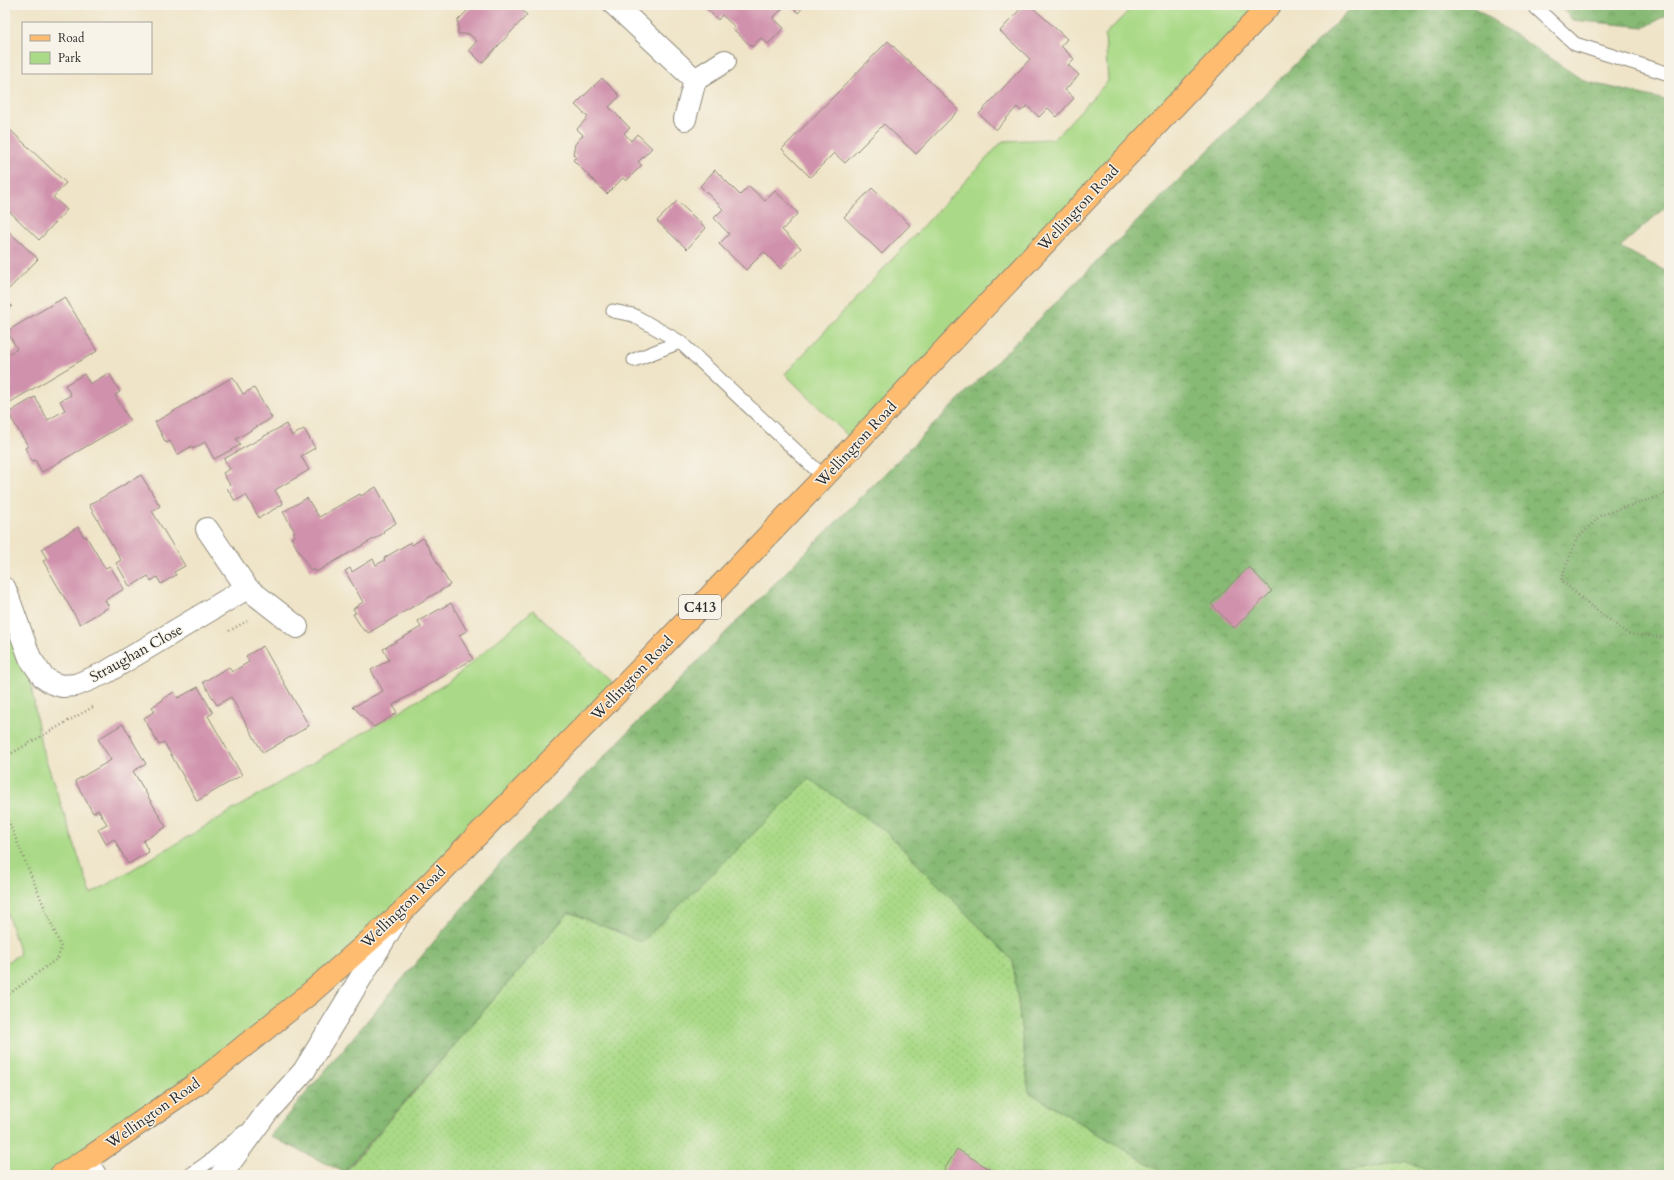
<svg xmlns="http://www.w3.org/2000/svg" width="1674" height="1180" viewBox="0 0 1674 1180" font-family="Cardo,serif">
  <style>
    .grass { fill: url(#grass-dots); stroke: #6a8259 }
    .forest { fill: url(#forest-crowns); stroke: #597250 }
    .park { fill: #aada87; stroke: #6a8259 }
    .building { fill: #d091ac }
    .lines { fill: none; stroke-linecap: round; stroke-linejoin: round }
    .lane-casing { stroke: #8d8879; stroke-width: 15 }
    .street-casing { stroke: #8d8879; stroke-width: 24 }
    .primary-casing { stroke: #8d8879; stroke-width: 24 }
    .path { stroke: #8d8879; stroke-width: 2.5; stroke-dasharray: 1 3; stroke-linecap: butt }
    .lane { stroke: #fff; stroke-width: 13 }
    .street { stroke: #fff; stroke-width: 22 }
    .primary { stroke: #febc70; stroke-width: 22 }
    .labels { text-anchor: middle; stroke-width: 3; stroke-linejoin: round; paint-order: stroke }
    .shield { fill: #f7f3e8; stroke: #686764; stroke-width: 1 }
    .shield-label { font-size: 14px; font-weight: bold; fill: #2b2b2b }
    .street-label { font-size: 15px; fill: #2b2b2b; stroke: #f7f3e8 }
  </style>
  <defs>
    <pattern id="grass-dots" width="8" height="8" patternUnits="userSpaceOnUse"><rect width="8" height="8" fill="#aada87"/><path d="M2 2h.1M6 6h.1" fill="none" stroke="#92bb75" stroke-width="1.8" stroke-linecap="round"/></pattern>
    <pattern id="forest-crowns" width="20" height="18" patternUnits="userSpaceOnUse"><rect width="20" height="18" fill="#87ba74"/><path d="M2 6a3 3 0 1 1 6 0M12 15a3 3 0 1 1 6 0" fill="none" stroke="#6f975f"/></pattern>
  </defs>
  <rect width="100%" height="100%" fill="#f7f3e8"/>
  <filter id="ink" filterUnits="userSpaceOnUse"><feTurbulence type="fractalNoise" baseFrequency=".025" numOctaves="2"/><feDisplacementMap in="SourceGraphic" scale="8" xChannelSelector="R" yChannelSelector="G"/><feConvolveMatrix kernelMatrix="1 2 1 2 8 2 1 2 1" color-interpolation-filters="sRGB"/></filter>
  <filter id="wash" filterUnits="userSpaceOnUse"><feTurbulence type="fractalNoise" baseFrequency=".012" numOctaves="4" result="noise"/><feDisplacementMap in="SourceGraphic" scale="16" xChannelSelector="R" yChannelSelector="G"/><feGaussianBlur stdDeviation="0.9" result="paint"/><feColorMatrix in="noise" values="0 0 0 0 0 0 0 0 0 0 0 0 0 0 0 0 0 1.4 0 .05"/><feComposite in="paint" operator="in"/></filter>
  <g filter="url(#wash)">
    <rect width="100%" height="100%" fill="#efe4c7"/>
    <g class="grass">
      <polygon points="809,778 884,830 1013,961 1029,1092 1167,1175 343,1175 569,912 642,941"/>
      <polygon points="1404,1161 1439,1175 1328,1175"/>
    </g>
    <g class="forest">
      <polygon points="1354,5 1470,5 1584,81 1669,101 1669,204 1620,247 1669,273 1669,1175 1439,1175 1404,1161 1328,1175 1167,1175 1029,1092 1013,961 884,830 809,779 642,942 569,912 344,1172 270,1136 502,861 736,622"/>
      <polygon points="1561,5 1669,5 1669,14 1645,27 1572,20"/>
    </g>
    <g class="park">
      <polygon points="1134,5 1269,5 854,442 785,374 1003,141 1054,139 1108,81 1105,35"/>
      <polygon points="5,589 25,648 41,745 91,894 449,682 533,610 620,690 308,995 61,1175 5,1175 5,963 20,954 5,906"/>
    </g>
    <g id="blocks">
      <g class="building">
        <polygon points="473,5 512,5 514,6 516,5 527,15 482,63 469,50 477,41 469,34 458,34 458,20"/>
        <polygon points="703,5 786,5 773,18 784,28 768,44 761,38 752,47 733,29 735,27 722,15 718,20"/>
        <polygon points="790,5 805,5 798,13"/>
        <polygon points="1024,5 1030,5 1067,39 1061,46 1074,59 1068,65 1079,75 1065,90 1074,98 1057,117 1048,108 1039,117 1027,106 1021,111 1017,107 996,130 979,114 1030,59 1000,31"/>
        <polygon points="888,41 959,110 916,154 884,124 845,163 834,153 810,177 782,149"/>
        <polygon points="602,78 620,96 609,107 630,128 624,133 631,141 637,134 652,148 638,162 642,165 626,181 623,178 607,194 573,160 576,157 573,154 575,144 583,135 577,129 588,117 575,105"/>
        <polygon points="5,125 66,183 53,197 67,210 39,240 5,207"/>
        <polygon points="715,170 740,195 749,186 765,201 775,191 798,213 782,230 801,248 781,269 764,252 746,270 719,244 729,234 714,218 723,209 700,186"/>
        <polygon points="872,188 910,225 882,254 844,217"/>
        <polygon points="677,201 706,228 687,249 657,221"/>
        <polygon points="5,228 38,259 5,293"/>
        <polygon points="65,297 97,351 7,404 5,401 5,356 17,349 7,331"/>
        <polygon points="5,299 12,306 5,313"/>
        <polygon points="109,373 120,392 115,395 130,421 42,472 35,460 32,461 25,448 28,446 8,413 35,397 48,420 65,410 60,401 71,395 65,385 84,374 90,384"/>
        <polygon points="233,377 243,394 254,388 272,418 236,439 240,445 214,459 205,442 193,449 192,446 177,455 170,441 166,443 155,422"/>
        <polygon points="286,424 292,436 304,429 315,448 301,456 309,470 275,490 283,504 259,518 246,495 235,501 227,488 230,485 223,473 230,469 224,459"/>
        <polygon points="141,475 160,506 152,511 185,566 174,572 176,575 161,584 157,577 151,581 148,576 130,587 116,563 121,560 89,505"/>
        <polygon points="376,487 396,523 383,531 384,533 316,572 314,569 311,571 291,538 295,536 293,533 295,532 283,512 307,498 319,517 360,494 361,496"/>
        <polygon points="78,527 84,537 86,536 105,568 110,566 124,589 105,600 109,607 80,624 43,561 47,559 41,549"/>
        <polygon points="423,538 450,585 368,633 366,630 364,631 353,614 356,613 353,609 363,602 345,571 350,568 352,572 373,559 376,565 385,560 384,558 411,542 412,545"/>
        <polygon points="1249,567 1272,591 1234,628 1211,604"/>
        <polygon points="451,603 467,631 459,635 473,659 393,705 397,713 374,727 353,707 383,691 371,670 389,660 383,649 421,627 418,621"/>
        <polygon points="263,646 309,726 263,753 231,697 217,705 203,682 229,667 232,672 249,662 246,656"/>
        <polygon points="198,687 213,713 208,716 242,775 197,801 164,742 159,745 144,718 155,711 152,707 163,700 162,699 174,692 178,698"/>
        <polygon points="123,724 146,764 133,771 166,827 143,841 149,852 128,864 114,839 106,844 98,829 107,824 98,810 93,813 75,781 111,760 98,739"/>
        <polygon points="957,1149 999,1175 951,1175 944,1170"/>
      </g>
    </g>
  </g>
  <g filter="url(#ink)">
    <use href="#blocks" fill-opacity="0" stroke="#8d8879" stroke-width="1"/>
    <g class="lines">
      <g class="lane-casing">
        <g id="lane">
          <polyline points="1533,5 1575,44 1666,73 1669,71"/>
          <polyline points="613,311 633,315 680,342 824,477"/>
          <polyline points="634,360 680,342"/>
          <polyline points="190,1175 211,1160 244,1132"/>
        </g>
      </g>
      <g class="street-casing">
        <g id="street">
          <polyline points="615,5 695,80"/>
          <polyline points="685,119 695,80 725,61"/>
          <polyline points="207,529 247,588 297,627"/>
          <polyline points="5,589 30,658 43,677 52,683 62,686 76,685 105,673 247,588"/>
          <polyline points="86,1160 95,1175"/>
          <polyline points="221,1175 267,1112 304,1071 396,920"/>
        </g>
      </g>
      <g class="primary-casing">
        <polyline id="primary" points="61,1175 86,1160 202,1080 308,995 401,913 654,655 824,477 1270,5"/>
      </g>
      <g class="path">
        <polyline points="1669,493 1601,515 1576,540 1561,580 1585,601 1628,634 1669,638"/>
        <polyline points="229,631 247,621"/>
        <polyline points="5,757 93,707"/>
        <polyline points="5,813 61,947 58,958 5,997"/>
      </g>
      <use href="#lane" class="lane"/>
      <use href="#street" class="street"/>
      <use href="#primary" class="primary"/>
    </g>
  </g>
  <g class="labels">
    <rect class="shield" x="679" y="595" width="42" height="24" rx="3"/>
    <g class="shield-label">
      <text x="700" y="612">C413</text>
    </g>
    <g class="street-label">
      <text transform="translate(1078 208) rotate(-47)" y="5">Wellington Road</text>
      <text transform="translate(856 444) rotate(-47)" y="5">Wellington Road</text>
      <text transform="translate(136 653) rotate(-29)" y="5">Straughan Close</text>
      <text transform="translate(632 678) rotate(-46)" y="5">Wellington Road</text>
      <text transform="translate(403 907) rotate(-44)" y="5">Wellington Road</text>
      <text transform="translate(153 1113) rotate(-35)" y="5">Wellington Road</text>
    </g>
  </g>
  <rect width="1674" height="1180" fill="none" stroke="#f7f3e8" stroke-width="20"/>
  <rect x="22" y="22" width="130" height="52" fill="#f7f3e8" stroke="#a5a39c"/>
  <rect x="30" y="35" width="20" height="6" fill="#febc70" stroke="#a5a39c"/>
  <text x="58" y="42" font-size="12" fill="#2b2b2b">Road</text>
  <rect x="30" y="52" width="20" height="12" fill="#aada87" stroke="#a5a39c"/>
  <text x="58" y="62" font-size="12" fill="#2b2b2b">Park</text>
</svg>
